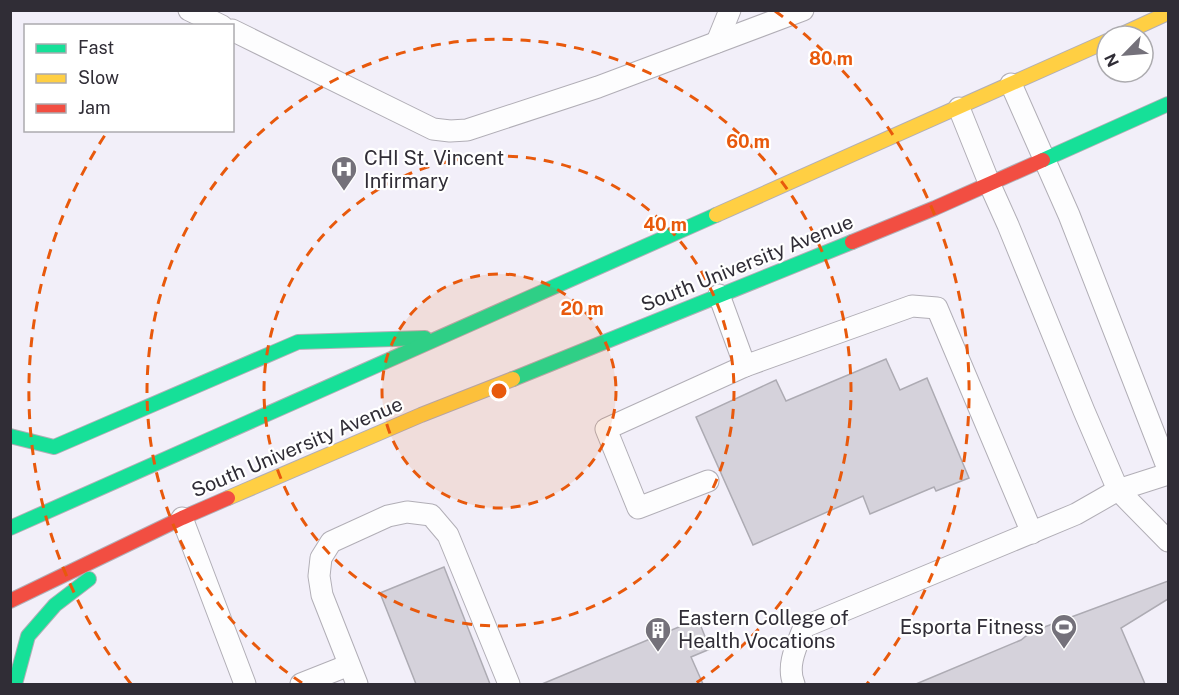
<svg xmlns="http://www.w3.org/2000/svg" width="1179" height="695" viewBox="0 0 1179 695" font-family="'Public Sans',sans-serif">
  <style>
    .building { fill: #d5d2db; stroke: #adabb3; stroke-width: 1.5 }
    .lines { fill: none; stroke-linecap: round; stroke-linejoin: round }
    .lane-casing { stroke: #b1aeb6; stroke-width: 23 }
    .fast-casing { stroke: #b1aeb6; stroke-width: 16 }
    .slow-casing { stroke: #b1aeb6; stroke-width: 16 }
    .jam-casing { stroke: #b1aeb6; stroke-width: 16 }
    .lane { stroke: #fdfdfe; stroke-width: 21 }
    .fast { stroke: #16e098; stroke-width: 14 }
    .slow { stroke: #ffcf43; stroke-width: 14 }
    .jam { stroke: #f24e42; stroke-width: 14 }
    .ring { fill: none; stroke: #e8590c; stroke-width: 3; stroke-dasharray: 10 8 }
    .labels { text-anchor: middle; stroke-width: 4.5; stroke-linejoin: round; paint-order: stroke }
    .poi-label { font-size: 20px; fill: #302d36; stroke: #fff; text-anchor: start }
    .street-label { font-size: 20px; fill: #302d36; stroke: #fff }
    .centre { fill: #e8590c; stroke: #fff; stroke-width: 3 }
    .ring-label { font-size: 18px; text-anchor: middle; font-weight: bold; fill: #e8590c; stroke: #fff; stroke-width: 4.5; stroke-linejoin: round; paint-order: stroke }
  </style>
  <rect width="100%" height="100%" fill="#f2eff9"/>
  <g class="building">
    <polygon points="886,359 900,390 927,378 969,478 936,491 934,487 870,514 863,496 753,545 696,417 776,380 786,401"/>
    <polygon points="444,567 490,684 416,684 380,593"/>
    <polygon points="1168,581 1168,599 1121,628 1145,684 916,684 1021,640 1031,632"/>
    <polygon points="698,619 710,649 691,657 703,684 542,684"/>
  </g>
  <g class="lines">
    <g class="lane-casing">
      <g id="lane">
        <polyline points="189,10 222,26"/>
        <polyline points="232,30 433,129 450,131 467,130 598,87 803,10"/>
        <polyline points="717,42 730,10"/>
        <polyline points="1011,84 1069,215 1168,469"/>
        <polyline points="959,108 990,185 1008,225 1084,411 1118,490 1168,541"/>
        <polyline points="719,295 745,366 912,306 937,308 1032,533"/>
        <polyline points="708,481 638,508 606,429 745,366"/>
        <polyline points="182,518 245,684"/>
        <polyline points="301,684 349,665"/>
        <polyline points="357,684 322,595 319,576 321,558 331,542 388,516 407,512 431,515 448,535 509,684"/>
        <path d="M794,684C786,665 797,645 804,627L1076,514L1118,490L1168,474"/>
      </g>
    </g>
    <g class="fast-casing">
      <g id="fast">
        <polyline points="1043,160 1168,104"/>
        <polyline points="513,379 852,242"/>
        <polyline points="10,436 54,447 298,342 425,338"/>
        <polyline points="10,528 716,215"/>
        <polyline points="15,684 28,636 55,605 89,579"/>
      </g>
    </g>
    <g class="slow-casing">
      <g id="slow">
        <polyline points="1118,36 1168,13"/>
        <polyline points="716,215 1107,41"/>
        <polyline points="228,498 421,415 513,379"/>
      </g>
    </g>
    <g class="jam-casing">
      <g id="jam">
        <polyline points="852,242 935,208 1043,160"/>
        <polyline points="10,601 182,518 228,498"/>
      </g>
    </g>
    <use href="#lane" class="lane"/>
    <use href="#fast" class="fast"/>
    <use href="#slow" class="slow"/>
    <use href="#jam" class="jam"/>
  </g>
  <circle cx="499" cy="391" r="117" fill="#e8590c" fill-opacity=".12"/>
  <g class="ring">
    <circle cx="499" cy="391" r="117"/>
    <circle cx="499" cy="391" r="235"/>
    <path d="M302 683A352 352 0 1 1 696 683"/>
    <path d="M131 684A470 470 0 0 1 107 132M775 11A470 470 0 0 1 867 684"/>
  </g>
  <defs>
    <g id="hospital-pin" transform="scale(1.35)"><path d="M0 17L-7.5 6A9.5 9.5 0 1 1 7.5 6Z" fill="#74717a" stroke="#fff"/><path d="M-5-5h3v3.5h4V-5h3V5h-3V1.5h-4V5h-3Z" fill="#fff"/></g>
    <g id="stadium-pin" transform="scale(1.35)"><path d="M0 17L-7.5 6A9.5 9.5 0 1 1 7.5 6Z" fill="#74717a" stroke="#fff"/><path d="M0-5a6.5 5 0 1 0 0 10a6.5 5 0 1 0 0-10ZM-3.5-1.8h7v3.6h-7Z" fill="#fff"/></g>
    <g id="building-pin" transform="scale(1.35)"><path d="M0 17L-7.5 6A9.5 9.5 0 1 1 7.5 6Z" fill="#74717a" stroke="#fff"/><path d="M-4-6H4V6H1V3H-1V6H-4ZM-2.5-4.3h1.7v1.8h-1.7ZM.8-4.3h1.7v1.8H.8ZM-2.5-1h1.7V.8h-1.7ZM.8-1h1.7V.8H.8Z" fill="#fff"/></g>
  </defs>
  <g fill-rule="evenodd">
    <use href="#hospital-pin" x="344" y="169"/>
    <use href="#stadium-pin" x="1064" y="627"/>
    <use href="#building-pin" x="658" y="630"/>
  </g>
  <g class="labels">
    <g class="poi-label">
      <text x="364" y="165">CHI St. Vincent<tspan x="364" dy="23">Infirmary</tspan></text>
      <text x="678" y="625">Eastern College of<tspan x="678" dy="23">Health Vocations</tspan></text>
      <text x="1044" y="634" text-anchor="end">Esporta Fitness</text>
    </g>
    <g class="street-label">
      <text transform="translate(747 263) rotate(-22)" y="7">South University Avenue</text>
      <text transform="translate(297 447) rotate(-23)" y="7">South University Avenue</text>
    </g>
  </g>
  <circle cx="499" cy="391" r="9" class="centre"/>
  <g class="ring-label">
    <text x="831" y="65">80 m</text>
    <text x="748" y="148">60 m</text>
    <text x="665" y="231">40 m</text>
    <text x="582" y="315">20 m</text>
  </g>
  <rect width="1179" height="695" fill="none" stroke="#302d36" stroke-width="24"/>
  <rect x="24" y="24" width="210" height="108" fill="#ffffff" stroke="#acabaf" stroke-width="1.5"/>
  <rect x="36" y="44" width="30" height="9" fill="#16e098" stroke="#acabaf" stroke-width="1.5"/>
  <text x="78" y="54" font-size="18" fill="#302d36">Fast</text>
  <rect x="36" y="74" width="30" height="9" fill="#ffcf43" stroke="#acabaf" stroke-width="1.5"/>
  <text x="78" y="84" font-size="18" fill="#302d36">Slow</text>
  <rect x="36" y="104" width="30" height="9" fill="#f24e42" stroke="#acabaf" stroke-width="1.5"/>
  <text x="78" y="114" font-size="18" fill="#302d36">Jam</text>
  <g transform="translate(1125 54) rotate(245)"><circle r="28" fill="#ffffff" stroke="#acabaf" stroke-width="1.5"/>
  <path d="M0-4.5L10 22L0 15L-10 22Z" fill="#74717a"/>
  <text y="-9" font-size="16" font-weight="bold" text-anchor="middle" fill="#302d36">N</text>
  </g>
</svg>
